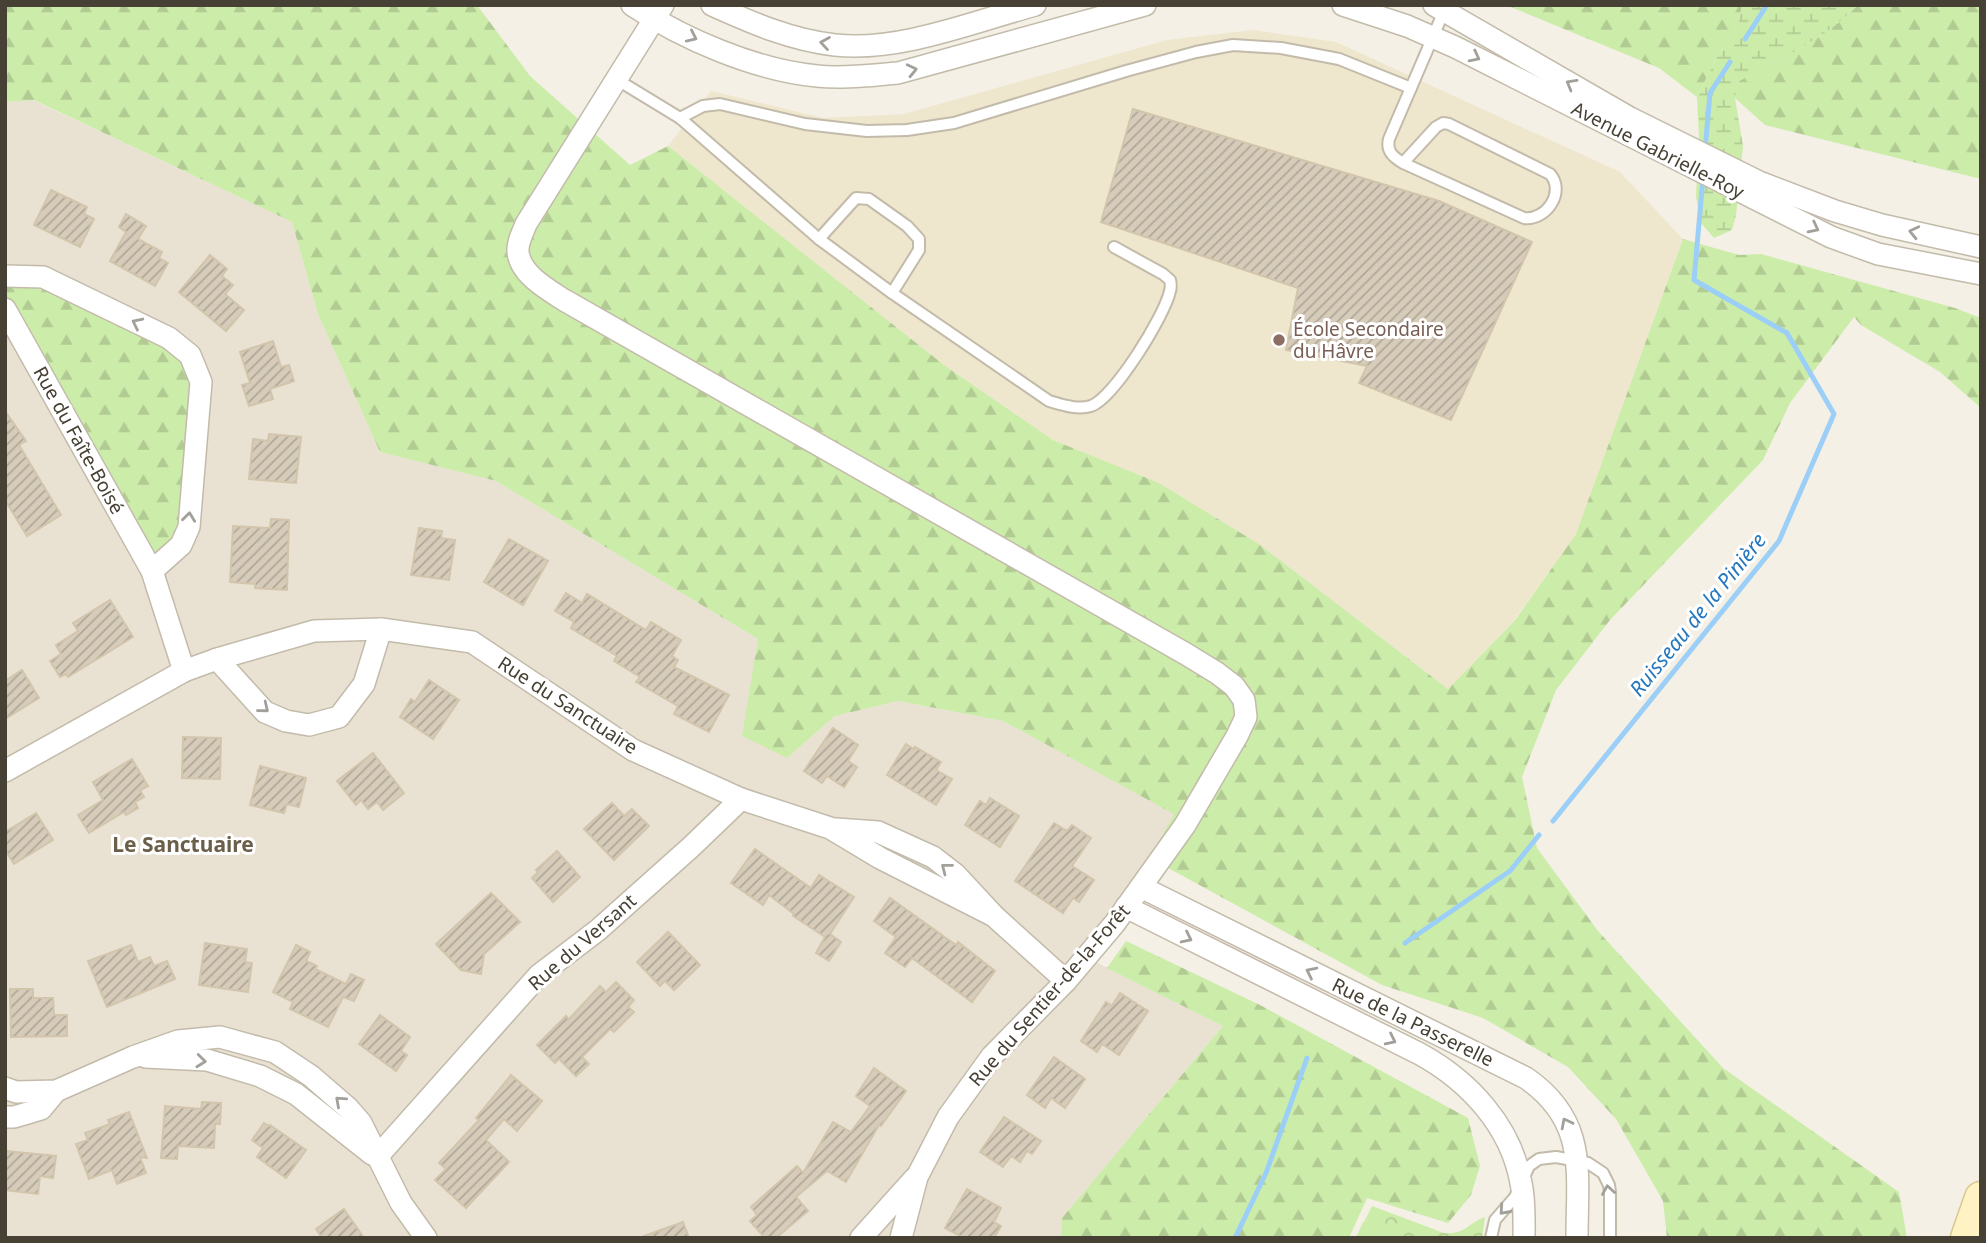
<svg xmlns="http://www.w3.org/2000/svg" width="1986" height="1243" viewBox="0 0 1986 1243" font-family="'Noto Sans',sans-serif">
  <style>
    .residential { fill: #e9e2d3 }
    .education { fill: #efe6ce }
    .forest { fill: url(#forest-firs) }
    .wetland { fill: url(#wetland-marsh) }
    .park { fill: url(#park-crowns) }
    .pitch { fill: #ccecaa }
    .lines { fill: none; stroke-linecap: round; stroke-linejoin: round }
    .stream { stroke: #9ccff7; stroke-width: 5 }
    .building { fill: url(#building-hatch); stroke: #d2c5ac; stroke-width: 2 }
    .lane-casing { stroke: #c3bbaa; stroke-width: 14 }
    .street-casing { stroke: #c3bbaa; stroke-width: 24 }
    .secondary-casing { stroke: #d8c791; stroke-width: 35 }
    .lane { stroke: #fff; stroke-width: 10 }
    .street { stroke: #fff; stroke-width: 21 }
    .secondary { stroke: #fff3c4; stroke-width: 32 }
    .oneway { stroke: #a3a09a }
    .education-dot { fill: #8d6e63; stroke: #fff; stroke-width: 2.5 }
    .labels { text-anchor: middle; stroke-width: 6; stroke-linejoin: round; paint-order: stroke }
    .street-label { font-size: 19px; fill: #474034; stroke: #fff }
    .education-label { font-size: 19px; fill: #785e54; stroke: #fff; text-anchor: start }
    .water-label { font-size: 21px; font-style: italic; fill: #2477bd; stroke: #fff }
    .neighbourhood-label { font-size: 21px; font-weight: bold; fill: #6b5f4a; stroke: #fff }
  </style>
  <defs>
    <pattern id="forest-firs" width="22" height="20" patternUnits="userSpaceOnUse" patternTransform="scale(1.75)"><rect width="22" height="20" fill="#ccecaa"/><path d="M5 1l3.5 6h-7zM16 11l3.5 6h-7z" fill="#b1cb93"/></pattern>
    <pattern id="wetland-marsh" width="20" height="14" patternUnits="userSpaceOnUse" patternTransform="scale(1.75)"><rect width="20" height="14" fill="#ccecaa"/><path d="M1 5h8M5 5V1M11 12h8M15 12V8" fill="none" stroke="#b1cb93"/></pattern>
    <pattern id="park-crowns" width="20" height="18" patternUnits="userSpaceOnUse" patternTransform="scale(1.75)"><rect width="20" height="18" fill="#ccecaa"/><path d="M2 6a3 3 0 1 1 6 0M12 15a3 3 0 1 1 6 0" fill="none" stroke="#b1cb93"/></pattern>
    <pattern id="building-hatch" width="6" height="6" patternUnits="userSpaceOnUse" patternTransform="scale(1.75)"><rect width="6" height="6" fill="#d7ccba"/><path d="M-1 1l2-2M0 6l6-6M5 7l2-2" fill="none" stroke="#b0a798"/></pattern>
  </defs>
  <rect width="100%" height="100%" fill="#f4f0e5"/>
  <polygon class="residential" points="33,100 292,222 318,314 380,452 496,481 758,639 787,758 835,716 898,701 1003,721 1175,814 1150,858 1088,958 1223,1026 1062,1218 1061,1238 5,1238 5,102"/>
  <polygon class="education" points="1253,30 1336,42 1620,172 1683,239 1576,534 1514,620 1448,689 1259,544 1159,483 1053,440 944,365 668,146 711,91 823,118 904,114 1167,40"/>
  <g class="forest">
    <polygon points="5,5 477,5 530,76 630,165 668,146 944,365 1053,440 1159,483 1259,544 1448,689 1515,620 1576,534 1683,239 1739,255 1761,254 1955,308 1981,318 1981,408 1940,372 1861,325 1854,317 1790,403 1763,460 1610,620 1556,690 1522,777 1537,848 1598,931 1723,1068 1899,1192 1907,1238 1667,1238 1663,1201 1616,1119 1568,1067 1483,1018 1382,985 1150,858 1174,814 1003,721 898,701 835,716 787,758 742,736 758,639 496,481 380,452 318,314 292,222 34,100 5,102"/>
    <polygon points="1506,5 1742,5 1738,26 1717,57 1697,97 1659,68"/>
    <path d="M1858,5H1981V179L1765,125L1735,98L1739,81C1780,60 1826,38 1858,5Z"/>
    <polygon points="5,276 43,277 169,338 201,382 189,527 152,571 5,309"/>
    <polygon points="1126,941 1260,1005 1468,1118 1480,1166 1471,1195 1448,1223 1367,1198 1349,1238 1061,1238 1062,1218 1223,1026 1107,968"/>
  </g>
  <path class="wetland" d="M1742,5H1858C1826,38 1780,60 1739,81L1735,98L1743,146L1736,215L1732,230L1714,238L1701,223L1696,197L1699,139L1697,97L1717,57L1738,26Z"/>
  <path class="park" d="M1372,1206L1444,1233C1467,1234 1466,1224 1485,1217L1482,1238H1356Z"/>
  <polygon class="pitch" points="1363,1222 1396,1238 1356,1238"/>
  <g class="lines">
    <g class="stream">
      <polyline points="1745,39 1767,5"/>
      <polyline points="1705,151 1710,93 1730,62"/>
      <polyline points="1553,821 1779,541 1834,414 1787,333 1694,280 1703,178"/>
      <polyline points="1405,943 1510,871 1539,835"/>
      <polyline points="1235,1238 1266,1173 1307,1058"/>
    </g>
  </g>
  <g class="building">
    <polygon points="1133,109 1439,201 1532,242 1451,420 1359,383 1367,366 1286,350 1298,288 1101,222"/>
    <polygon points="51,190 87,207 84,214 94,219 80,247 34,225"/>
    <polygon points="126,214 146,226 138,239 162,252 159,258 168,263 155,286 110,261 126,232 119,227"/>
    <polygon points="210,255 227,269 222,276 233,285 225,294 244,310 226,331 179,292"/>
    <polygon points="273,341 281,367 289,365 294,381 270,389 273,399 249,406 242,385 250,383 240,352"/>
    <polygon points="5,411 26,441 19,445 61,515 27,536 5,500"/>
    <polygon points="269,434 301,437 296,483 249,479 253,439 268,441"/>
    <polygon points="271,519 289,520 287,590 255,588 255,584 230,582 233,526 270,528"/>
    <polygon points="419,528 442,531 441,538 455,540 449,580 411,575"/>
    <polygon points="509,539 548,561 523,605 484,582"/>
    <polygon points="566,593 582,603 587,594 646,630 651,622 681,640 672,656 678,660 674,667 729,695 709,732 674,714 678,706 636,682 640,677 614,661 617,656 571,628 574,622 555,611"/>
    <polygon points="110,600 133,637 68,677 66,674 60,677 50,661 61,654 56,645 78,631 73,623"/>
    <polygon points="22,670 39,698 5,719 5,681"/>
    <polygon points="429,680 459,700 433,739 400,717 411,699 415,702"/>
    <polygon points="833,728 858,745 848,761 857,767 844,787 827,776 822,783 804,771"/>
    <polygon points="183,737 221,738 220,779 182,778"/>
    <polygon points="906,744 914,749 915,747 941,762 936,770 952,779 936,805 887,775"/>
    <polygon points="373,753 404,793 383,810 377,802 368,809 361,800 356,805 337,781"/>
    <polygon points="132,759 148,786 140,790 144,797 135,802 138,808 126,815 124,812 89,833 78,815 103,800 93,782"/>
    <polygon points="260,766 306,778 299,807 287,804 284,813 250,805"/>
    <polygon points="990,798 1019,816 1000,847 965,825 980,801 986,805"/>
    <polygon points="612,803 624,816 632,809 649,826 614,860 584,829"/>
    <polygon points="36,813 53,840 14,864 5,850 5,832"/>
    <polygon points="1054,823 1067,831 1072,825 1091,838 1072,866 1094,880 1079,902 1073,898 1063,913 1015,881"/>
    <polygon points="755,849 811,888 819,875 854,897 830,934 841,942 829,961 816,953 825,937 793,916 794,914 769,895 763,905 731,883"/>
    <polygon points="557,851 580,877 553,902 532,878 538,872 536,870"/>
    <polygon points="491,893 520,922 484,954 481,974 461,970 436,944"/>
    <polygon points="890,898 956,945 958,942 995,971 972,1002 912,958 905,967 885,953 896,937 874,921"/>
    <polygon points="668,932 700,965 674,990 665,981 660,986 637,962"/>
    <polygon points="205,943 247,949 245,962 252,963 248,992 199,985"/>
    <polygon points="131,945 138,962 150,957 154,966 167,961 175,979 107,1007 88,961"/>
    <polygon points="296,945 310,952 306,961 317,966 315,969 346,984 351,974 364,980 354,1001 343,997 328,1027 290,1009 293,1002 273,992"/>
    <polygon points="616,982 634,1000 628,1007 634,1012 614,1032 610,1029 582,1057 589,1064 576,1076 559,1059 555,1063 537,1045 566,1016 569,1019 600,986 606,992"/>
    <polygon points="10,989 33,989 33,998 53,998 54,1015 67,1015 67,1036 11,1037"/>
    <polygon points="1120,993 1148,1011 1119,1055 1102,1044 1097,1052 1081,1041 1106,1002 1112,1006"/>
    <polygon points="380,1015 410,1037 401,1051 407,1055 396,1071 359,1044"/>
    <polygon points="1054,1057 1085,1079 1065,1108 1051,1098 1045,1108 1027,1095"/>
    <polygon points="874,1068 906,1091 881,1126 879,1125 846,1182 827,1171 796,1197 808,1211 776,1238 765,1238 750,1221 757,1215 751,1207 797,1166 803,1173 833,1122 851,1132 870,1106 856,1096"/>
    <polygon points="511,1075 542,1101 517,1131 504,1119 486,1140 509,1162 466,1208 435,1180 446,1169 439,1163 479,1120 476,1118"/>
    <polygon points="202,1102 221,1103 220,1124 215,1124 214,1148 178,1146 177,1159 161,1158 165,1106 201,1109"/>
    <polygon points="129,1112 147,1158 140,1157 146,1173 117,1184 112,1170 89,1179 76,1144 88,1140 85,1133 110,1124 108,1120"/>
    <polygon points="1004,1117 1041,1141 1032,1154 1027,1151 1020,1162 1011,1156 1003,1167 980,1152"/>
    <polygon points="264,1123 269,1126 270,1125 306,1150 286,1178 257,1157 263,1148 252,1140"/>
    <polygon points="6,1151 56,1156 53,1178 40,1176 38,1194 5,1190"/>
    <polygon points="967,1189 1001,1208 994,1222 1001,1226 994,1238 964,1238 945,1228"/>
    <polygon points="344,1209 364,1238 322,1238 316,1229"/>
    <polygon points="683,1222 689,1238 644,1238 644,1236"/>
  </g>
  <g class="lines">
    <g class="lane-casing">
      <g id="lane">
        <polyline points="616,79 680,118"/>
        <path d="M1403,163L1436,127L1443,123L1449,124L1550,174C1566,192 1546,221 1524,218L1403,163C1393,157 1386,151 1389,139L1444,11"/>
        <polyline points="819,239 856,198 869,199 907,226 919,239 919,250 892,293"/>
        <path d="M1114,247L1163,274L1170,280C1171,283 1171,289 1170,291C1165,315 1114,398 1091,406C1077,410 1063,405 1049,401L892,293L819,239L680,118L703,106L720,104L805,124L867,131L907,130L954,123L1126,71L1196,52L1233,45L1281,48L1339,59L1411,88"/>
        <polyline points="1491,1238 1495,1220 1515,1197 1529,1166 1539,1159 1556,1157 1588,1163 1603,1173 1609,1185 1610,1192 1610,1238"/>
      </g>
    </g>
    <g class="street-casing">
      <g id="street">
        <path d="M632,5C683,39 755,70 817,76C844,79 872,75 898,73L1145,5"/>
        <path d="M663,5L526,224C523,232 517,243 518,252C520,274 547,289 564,300L1186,654L1217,673L1234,686L1244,700L1246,717L1237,736L1185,825L1115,923L1066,981L992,1056L948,1117L917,1177L901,1238"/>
        <path d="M712,5C752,23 791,40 835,45C899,52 973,22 1035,5"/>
        <polyline points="1343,5 1407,26 1455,47 1831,237 1878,254 1981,274"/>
        <polyline points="1434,5 1630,118 1759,182 1835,211 1882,225 1981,247"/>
        <polyline points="5,276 43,277 169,338 190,355 201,382 189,527 181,545 152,571"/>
        <polyline points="5,309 152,571 184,671"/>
        <polyline points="217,659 265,712 286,721 309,725 339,717 364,684 381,629"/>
        <polyline points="5,771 184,671 217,659 314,631 381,629 472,642 633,750 741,799 830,828 880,858 994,916"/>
        <polyline points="836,829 878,832 933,857 955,874 994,916 1066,981"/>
        <path d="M1141,887L1526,1078C1588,1121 1577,1172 1577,1238"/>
        <path d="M1126,907L1420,1054C1469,1081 1511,1126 1521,1183C1525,1201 1524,1220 1524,1238"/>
        <polyline points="145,1057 207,1060 260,1076 296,1094 372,1154"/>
        <polyline points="5,1088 16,1092 56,1091 133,1057 178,1041 220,1037 275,1052 311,1076 348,1108 361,1123 401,1203 426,1238"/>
        <polyline points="5,1117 14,1117 41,1109 56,1091"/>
        <polyline points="377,1157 539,975 598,930 691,847 741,799"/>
        <polyline points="861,1238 915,1178"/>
      </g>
    </g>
    <g class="secondary-casing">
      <polyline id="secondary" points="1967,1238 1981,1198"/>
    </g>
    <use href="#lane" class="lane"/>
    <use href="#street" class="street"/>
    <use href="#secondary" class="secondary"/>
  </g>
  <defs><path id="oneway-chevron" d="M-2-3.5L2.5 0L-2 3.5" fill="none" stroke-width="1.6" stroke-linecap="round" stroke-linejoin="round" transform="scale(1.75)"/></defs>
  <g class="oneway">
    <use href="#oneway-chevron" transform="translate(692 37) rotate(25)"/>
    <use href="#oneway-chevron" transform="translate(825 43) rotate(-171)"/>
    <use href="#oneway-chevron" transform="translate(1475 57) rotate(27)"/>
    <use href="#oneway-chevron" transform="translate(912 70) rotate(-13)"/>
    <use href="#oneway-chevron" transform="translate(1571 84) rotate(-150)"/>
    <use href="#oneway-chevron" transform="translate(1814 228) rotate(27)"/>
    <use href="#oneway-chevron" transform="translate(1914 232) rotate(-167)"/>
    <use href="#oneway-chevron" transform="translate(137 323) rotate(-154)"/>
    <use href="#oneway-chevron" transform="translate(189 517) rotate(-83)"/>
    <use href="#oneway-chevron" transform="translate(264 708) rotate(39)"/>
    <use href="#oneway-chevron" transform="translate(946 868) rotate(-142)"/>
    <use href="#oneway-chevron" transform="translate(1187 938) rotate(26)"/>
    <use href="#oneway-chevron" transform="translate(1311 972) rotate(-154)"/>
    <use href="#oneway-chevron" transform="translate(1391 1040) rotate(26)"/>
    <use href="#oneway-chevron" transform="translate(201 1061) rotate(6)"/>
    <use href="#oneway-chevron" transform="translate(340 1101) rotate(-138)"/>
    <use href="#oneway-chevron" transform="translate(1566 1123) rotate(-117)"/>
    <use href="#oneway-chevron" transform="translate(1608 1190) rotate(-99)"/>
    <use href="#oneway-chevron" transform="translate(1504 1210) rotate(132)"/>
  </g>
  <circle class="education-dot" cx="1279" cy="340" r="7"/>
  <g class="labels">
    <g class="street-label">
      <text transform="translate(1658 150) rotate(27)" y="7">Avenue Gabrielle-Roy</text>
      <text transform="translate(79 440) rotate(61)" y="7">Rue du Faîte-Boisé</text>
      <text transform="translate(568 705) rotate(33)" y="7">Rue du Sanctuaire</text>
      <text transform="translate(582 942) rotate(-41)" y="7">Rue du Versant</text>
      <text transform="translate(1049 995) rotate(-49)" y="7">Rue du Sentier-de-la-Forêt</text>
      <text transform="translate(1413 1022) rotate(26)" y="7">Rue de la Passerelle</text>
    </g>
    <g class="education-label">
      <text x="1293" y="336">École Secondaire<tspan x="1293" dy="22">du Hâvre</tspan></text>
    </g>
    <g class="water-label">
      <text transform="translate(1698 615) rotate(-51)" y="7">Ruisseau de la Pinière</text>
    </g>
    <g class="neighbourhood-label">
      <text x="183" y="852">Le Sanctuaire</text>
    </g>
  </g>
  <rect width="1986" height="1243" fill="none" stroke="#474034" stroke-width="14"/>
</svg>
